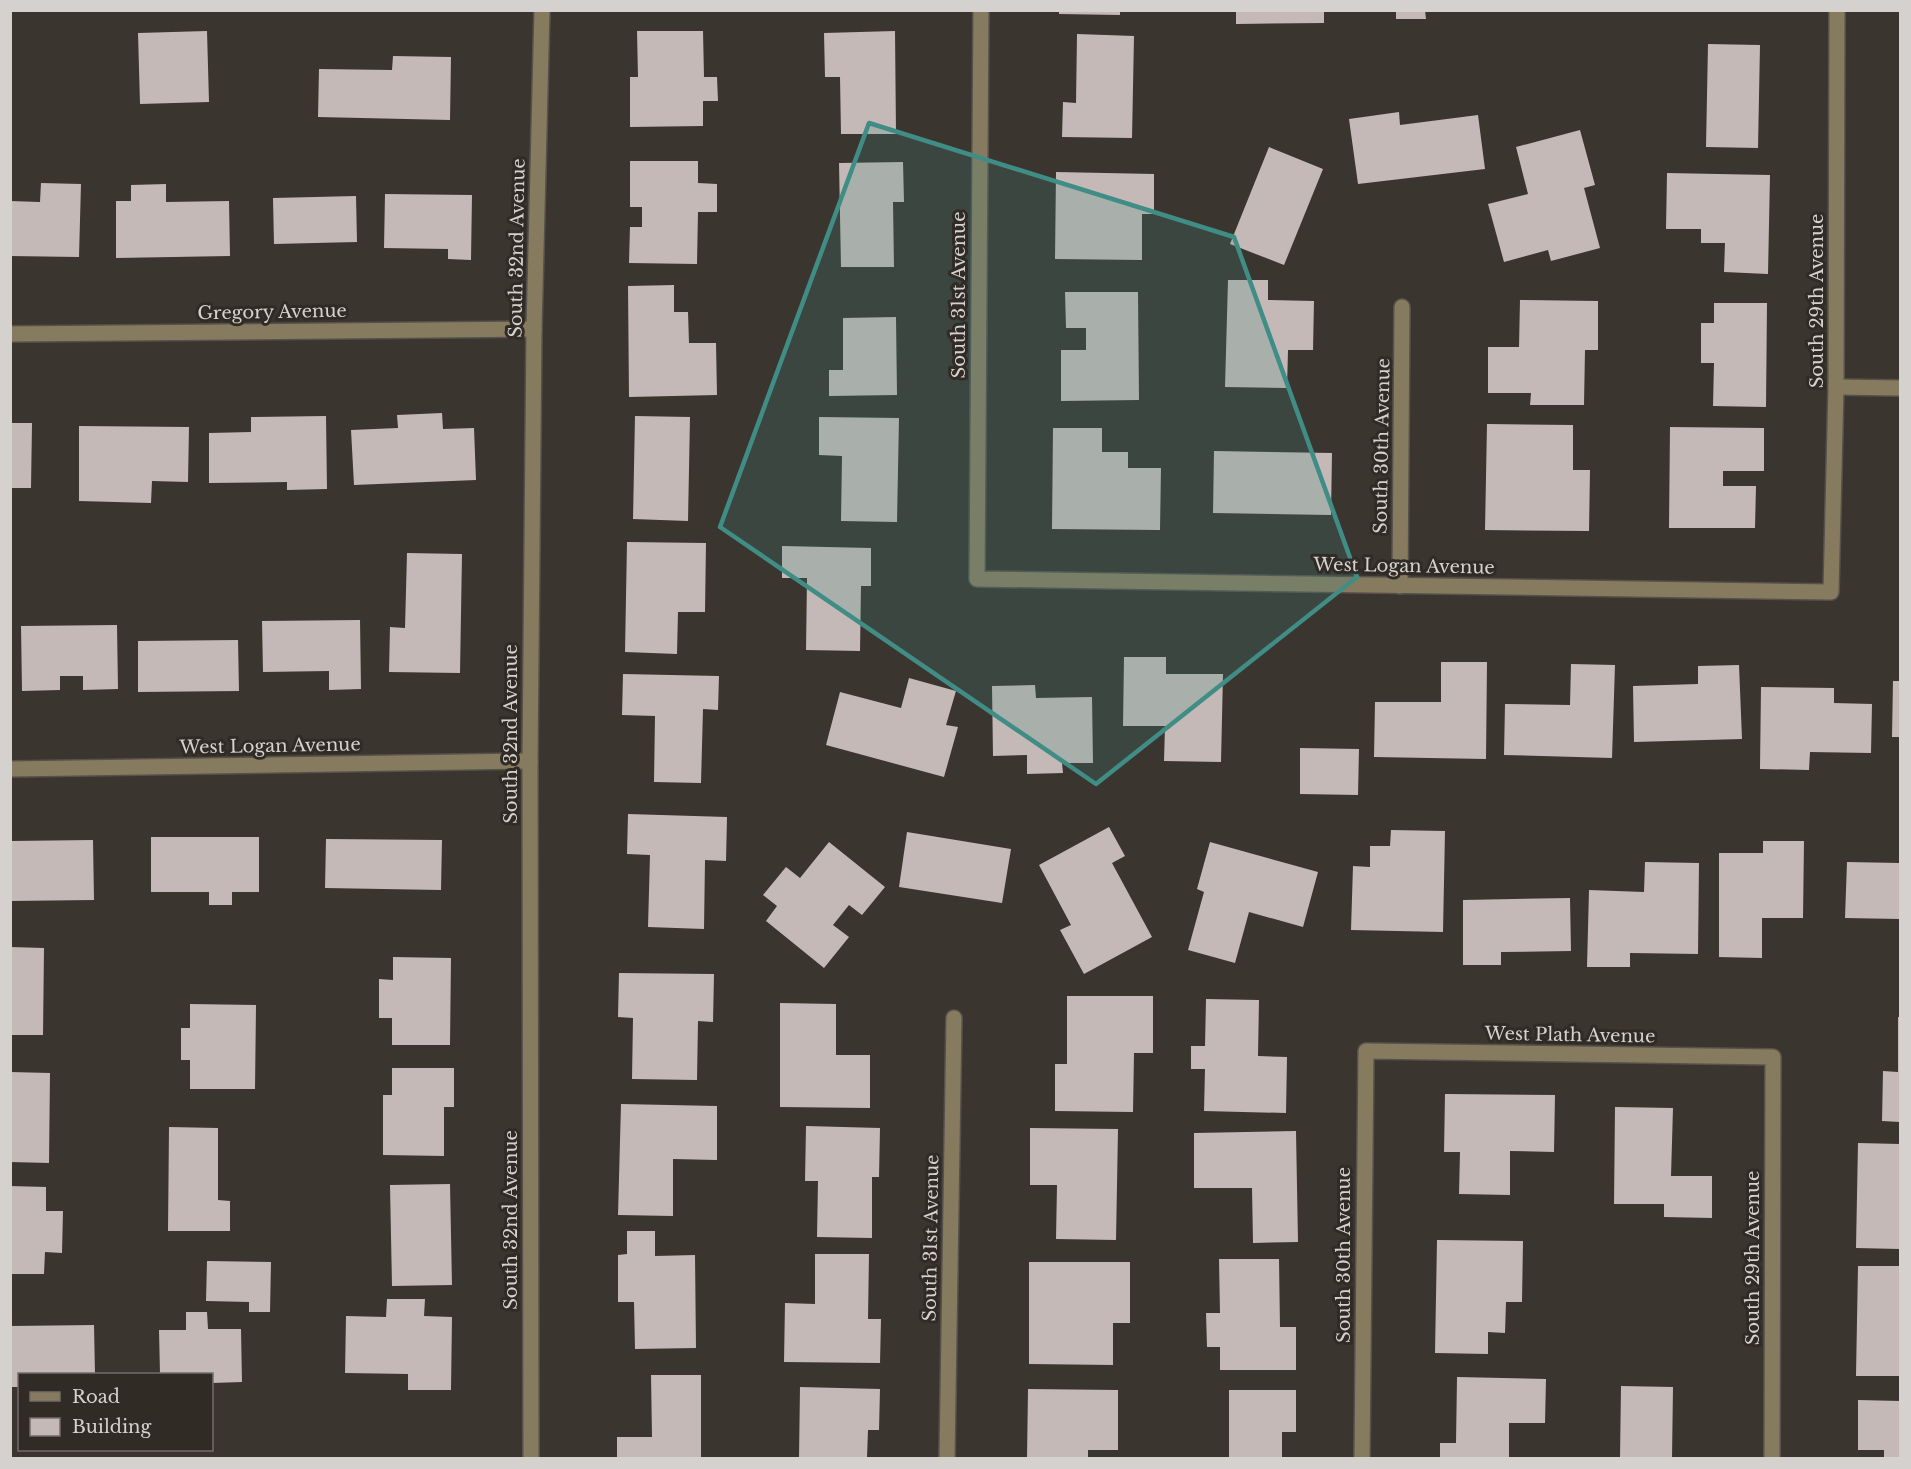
<svg xmlns="http://www.w3.org/2000/svg" width="1911" height="1469" viewBox="0 0 1911 1469" font-family="'Libre Baskerville',serif">
  <style>
    .building { fill: #c4b9b6 }
    .lines { fill: none; stroke-linecap: round; stroke-linejoin: round }
    .minor-casing { stroke: #57514c; stroke-width: 18 }
    .minor { stroke: #877b5f; stroke-width: 15 }
    .marked { fill: #408d86; fill-opacity: 0.2; stroke: #408d86; stroke-width: 4.5; stroke-linejoin: round }
    .labels { text-anchor: middle; stroke-width: 6; stroke-linejoin: round; paint-order: stroke }
    .street-label { font-size: 18px; fill: #d5d1ce; stroke: #312b26 }
  </style>
  <rect width="100%" height="100%" fill="#3b352f"/>
  <g class="building">
    <polygon points="1059,10 1120,10 1120,15 1059,14"/>
    <polygon points="1236,10 1324,10 1324,23 1236,24"/>
    <polygon points="1396,10 1425,10 1426,19 1396,19"/>
    <polygon points="207,31 209,102 140,104 138,33"/>
    <polygon points="637,31 703,31 704,77 717,77 718,101 703,101 703,126 630,127 630,77 638,77"/>
    <polygon points="895,31 896,134 841,134 840,77 825,77 824,33"/>
    <polygon points="1077,34 1134,36 1132,138 1062,137 1063,102 1076,103"/>
    <polygon points="1708,44 1760,45 1758,148 1706,147"/>
    <polygon points="393,56 451,57 450,120 318,117 319,69 392,70"/>
    <polygon points="1399,112 1400,125 1478,115 1485,169 1358,184 1349,119"/>
    <polygon points="1580,130 1595,185 1584,188 1600,248 1551,261 1548,250 1504,262 1488,204 1528,194 1516,147"/>
    <polygon points="1269,147 1323,169 1284,265 1230,244"/>
    <polygon points="630,161 698,161 698,183 717,184 717,212 698,212 697,264 629,263 630,227 642,227 642,207 630,207"/>
    <polygon points="903,162 904,202 893,202 894,267 841,267 839,163"/>
    <polygon points="1056,172 1154,174 1154,214 1142,214 1142,260 1055,259"/>
    <polygon points="1667,173 1770,175 1768,274 1724,272 1725,243 1701,243 1701,229 1666,229"/>
    <polygon points="41,183 81,184 79,257 10,256 10,201 40,202"/>
    <polygon points="166,184 166,202 229,201 230,256 116,258 116,201 131,201 131,185"/>
    <polygon points="385,194 472,195 471,260 448,259 448,249 384,248"/>
    <polygon points="356,196 357,242 274,244 273,198"/>
    <polygon points="1228,280 1268,280 1268,300 1314,301 1313,350 1288,350 1287,388 1225,387"/>
    <polygon points="674,285 674,312 688,312 689,343 716,343 717,395 629,397 628,286"/>
    <polygon points="1065,292 1138,292 1139,400 1061,401 1061,350 1086,350 1086,328 1066,328"/>
    <polygon points="1520,300 1598,301 1598,350 1585,350 1584,405 1530,405 1531,393 1488,393 1488,347 1519,347"/>
    <polygon points="1714,303 1767,303 1766,407 1713,406 1714,363 1701,363 1701,323 1714,323"/>
    <polygon points="896,317 897,395 829,396 829,370 843,370 843,318"/>
    <polygon points="442,413 443,429 474,428 476,480 354,485 351,430 398,428 397,415"/>
    <polygon points="326,416 327,489 287,490 287,482 209,483 209,433 251,432 251,417"/>
    <polygon points="635,416 690,417 688,521 633,519"/>
    <polygon points="819,417 899,418 897,522 841,521 842,456 819,455"/>
    <polygon points="10,423 32,423 31,488 10,488"/>
    <polygon points="1487,424 1573,425 1573,470 1590,470 1589,531 1485,530"/>
    <polygon points="79,426 189,427 188,482 152,481 151,503 79,501"/>
    <polygon points="1670,427 1764,428 1764,471 1723,471 1723,486 1756,486 1755,528 1669,528"/>
    <polygon points="1053,428 1102,428 1102,452 1128,452 1128,468 1161,468 1160,530 1052,529"/>
    <polygon points="1214,451 1332,453 1331,515 1213,513"/>
    <polygon points="627,542 706,543 705,612 678,612 677,654 625,652"/>
    <polygon points="782,546 871,548 871,586 861,586 860,651 806,650 807,578 782,578"/>
    <polygon points="407,553 462,554 460,673 389,672 390,627 405,628"/>
    <polygon points="360,620 361,689 329,690 329,671 263,672 262,621"/>
    <polygon points="117,625 118,689 83,690 83,676 60,676 60,690 22,691 21,626"/>
    <polygon points="238,640 239,691 138,692 138,641"/>
    <polygon points="1124,657 1166,657 1166,674 1223,674 1221,762 1164,761 1165,726 1123,726"/>
    <polygon points="1441,662 1487,662 1486,759 1374,757 1375,702 1441,702"/>
    <polygon points="1571,664 1615,665 1612,758 1504,755 1505,704 1570,705"/>
    <polygon points="1739,665 1742,739 1634,742 1633,686 1698,684 1698,666"/>
    <polygon points="623,674 719,676 718,710 703,709 701,783 654,782 655,716 622,715"/>
    <polygon points="909,678 956,691 946,725 958,727 944,777 826,745 840,692 901,708"/>
    <polygon points="1893,681 1900,681 1900,737 1892,737"/>
    <polygon points="1035,685 1036,698 1092,697 1093,763 1062,763 1063,773 1027,774 1027,755 993,756 992,686"/>
    <polygon points="1761,687 1834,688 1834,703 1872,704 1871,753 1810,752 1809,770 1760,769"/>
    <polygon points="1300,748 1359,749 1358,795 1300,794"/>
    <polygon points="628,814 727,817 726,861 705,860 704,929 648,927 650,855 627,854"/>
    <polygon points="1109,827 1125,856 1112,863 1152,937 1084,974 1060,930 1071,925 1039,865"/>
    <polygon points="1391,830 1445,831 1443,932 1351,930 1353,866 1370,867 1370,846 1390,846"/>
    <polygon points="907,832 1011,849 1002,903 899,887"/>
    <polygon points="151,837 259,837 259,892 232,892 232,905 209,905 209,892 151,892"/>
    <polygon points="326,839 442,840 441,890 325,888"/>
    <polygon points="93,840 94,900 10,901 10,841"/>
    <polygon points="1763,841 1804,841 1803,918 1762,918 1762,958 1719,957 1719,853 1763,853"/>
    <polygon points="829,842 885,887 862,915 849,905 833,925 849,937 824,968 766,921 777,906 763,895 786,867 800,878"/>
    <polygon points="1210,842 1318,872 1303,927 1249,912 1235,963 1188,950 1204,892 1197,889"/>
    <polygon points="1645,862 1699,863 1698,954 1630,953 1630,967 1587,967 1589,890 1644,892"/>
    <polygon points="1847,862 1900,863 1900,919 1845,918"/>
    <polygon points="1570,898 1571,951 1501,952 1501,965 1463,965 1463,900"/>
    <polygon points="10,947 44,948 43,1035 10,1035"/>
    <polygon points="393,957 451,958 450,1045 392,1045 392,1018 379,1018 379,979 393,980"/>
    <polygon points="619,973 714,974 713,1022 698,1021 697,1080 632,1079 633,1018 618,1017"/>
    <polygon points="1067,996 1153,996 1153,1053 1134,1053 1133,1112 1055,1111 1055,1064 1067,1064"/>
    <polygon points="1206,999 1259,1000 1258,1056 1287,1057 1286,1113 1204,1111 1205,1069 1191,1069 1191,1046 1205,1046"/>
    <polygon points="780,1003 836,1004 836,1055 870,1055 870,1108 780,1107"/>
    <polygon points="190,1004 256,1005 255,1089 190,1089 190,1060 181,1060 181,1028 190,1028"/>
    <polygon points="1898,1017 1900,1017 1900,1122 1882,1121 1883,1071 1898,1072"/>
    <polygon points="392,1068 454,1068 454,1107 444,1107 444,1156 383,1155 383,1095 392,1095"/>
    <polygon points="10,1072 50,1073 49,1163 10,1162"/>
    <polygon points="1445,1094 1555,1095 1554,1152 1510,1151 1510,1195 1459,1194 1460,1152 1444,1152"/>
    <polygon points="621,1104 717,1106 717,1160 673,1159 673,1216 618,1215"/>
    <polygon points="1615,1107 1673,1108 1671,1176 1712,1176 1712,1218 1664,1217 1664,1204 1614,1204"/>
    <polygon points="806,1126 880,1128 879,1177 872,1177 872,1238 817,1237 818,1181 805,1181"/>
    <polygon points="169,1127 218,1128 218,1200 230,1201 230,1231 168,1231"/>
    <polygon points="1030,1128 1118,1129 1116,1240 1056,1239 1057,1185 1030,1185"/>
    <polygon points="1296,1131 1298,1242 1253,1243 1252,1188 1194,1188 1194,1133"/>
    <polygon points="1858,1143 1900,1144 1900,1249 1856,1248"/>
    <polygon points="450,1184 452,1285 392,1286 390,1185"/>
    <polygon points="10,1186 46,1187 46,1211 63,1211 62,1253 45,1252 44,1274 10,1274"/>
    <polygon points="627,1231 655,1231 655,1256 695,1255 696,1348 635,1349 634,1302 618,1302 618,1255 627,1254"/>
    <polygon points="1437,1240 1523,1241 1522,1302 1506,1302 1505,1333 1488,1332 1488,1354 1435,1353"/>
    <polygon points="815,1254 869,1254 868,1319 881,1319 880,1363 784,1362 785,1303 815,1304"/>
    <polygon points="1219,1259 1279,1259 1280,1327 1296,1327 1296,1370 1220,1370 1220,1347 1207,1347 1206,1313 1220,1313"/>
    <polygon points="207,1261 271,1262 270,1312 249,1312 249,1302 206,1301"/>
    <polygon points="1029,1262 1130,1262 1130,1323 1113,1323 1113,1365 1029,1364"/>
    <polygon points="1858,1266 1900,1266 1900,1376 1856,1376"/>
    <polygon points="387,1299 425,1299 424,1316 452,1317 451,1390 408,1390 408,1374 345,1373 346,1316 386,1317"/>
    <polygon points="186,1312 207,1312 208,1329 241,1329 242,1382 212,1383 212,1374 160,1374 159,1330 186,1330"/>
    <polygon points="94,1325 95,1374 20,1374 20,1387 10,1387 10,1326"/>
    <polygon points="651,1375 701,1375 701,1458 617,1458 617,1437 652,1437"/>
    <polygon points="1457,1377 1546,1379 1545,1423 1509,1423 1509,1458 1440,1458 1440,1443 1456,1443"/>
    <polygon points="1621,1386 1673,1387 1672,1458 1620,1458"/>
    <polygon points="800,1387 880,1389 879,1430 868,1430 867,1458 799,1458"/>
    <polygon points="1028,1389 1118,1390 1118,1450 1088,1450 1088,1458 1027,1458"/>
    <polygon points="1229,1390 1296,1390 1296,1432 1282,1432 1282,1458 1229,1458"/>
    <polygon points="1858,1400 1900,1401 1900,1458 1884,1458 1884,1450 1858,1450"/>
  </g>
  <g class="lines">
    <g class="minor-casing">
      <g id="minor">
        <polyline points="981,10 977,579 1831,592 1836,387 1837,10"/>
        <polyline points="10,334 534,329"/>
        <polyline points="1836,387 1900,388"/>
        <polyline points="1400,586 1402,307"/>
        <polyline points="10,769 530,761"/>
        <polyline points="531,1458 530,761 534,329 542,10"/>
        <polyline points="947,1458 954,1018"/>
        <polyline points="1362,1458 1366,1051 1773,1057 1772,1458"/>
      </g>
    </g>
    <use href="#minor" class="minor"/>
  </g>
  <path class="marked" d="M869,123L1234,237L1357,577L1096,784L720,527Z"/>
  <g class="labels">
    <g class="street-label">
      <text transform="translate(517 248) rotate(-89)" y="6">South 32nd Avenue</text>
      <text transform="translate(959 295) rotate(-90)" y="6">South 31st Avenue</text>
      <text transform="translate(1817 301) rotate(-90)" y="6">South 29th Avenue</text>
      <text transform="translate(272 312) rotate(-1)" y="6">Gregory Avenue</text>
      <text transform="translate(1382 446) rotate(-89)" y="6">South 30th Avenue</text>
      <text transform="translate(1404 566) rotate(1)" y="6">West Logan Avenue</text>
      <text transform="translate(511 734) rotate(-90)" y="6">South 32nd Avenue</text>
      <text transform="translate(270 746) rotate(-1)" y="6">West Logan Avenue</text>
      <text transform="translate(1570 1035) rotate(1)" y="6">West Plath Avenue</text>
      <text transform="translate(511 1220) rotate(-90)" y="6">South 32nd Avenue</text>
      <text transform="translate(931 1238) rotate(-89)" y="6">South 31st Avenue</text>
      <text transform="translate(1344 1255) rotate(-90)" y="6">South 30th Avenue</text>
      <text transform="translate(1753 1258) rotate(-90)" y="6">South 29th Avenue</text>
    </g>
  </g>
  <rect width="1911" height="1469" fill="none" stroke="#d5d1ce" stroke-width="24"/>
  <rect x="18" y="1373" width="195" height="78" fill="#312b26" stroke="#736d69" stroke-width="1.5"/>
  <rect x="30" y="1392" width="30" height="9" fill="#877b5f" stroke="#736d69" stroke-width="1.5"/>
  <text x="72" y="1403" font-size="18" fill="#d5d1ce">Road</text>
  <rect x="30" y="1418" width="30" height="18" fill="#c4b9b6" stroke="#736d69" stroke-width="1.5"/>
  <text x="72" y="1433" font-size="18" fill="#d5d1ce">Building</text>
</svg>
